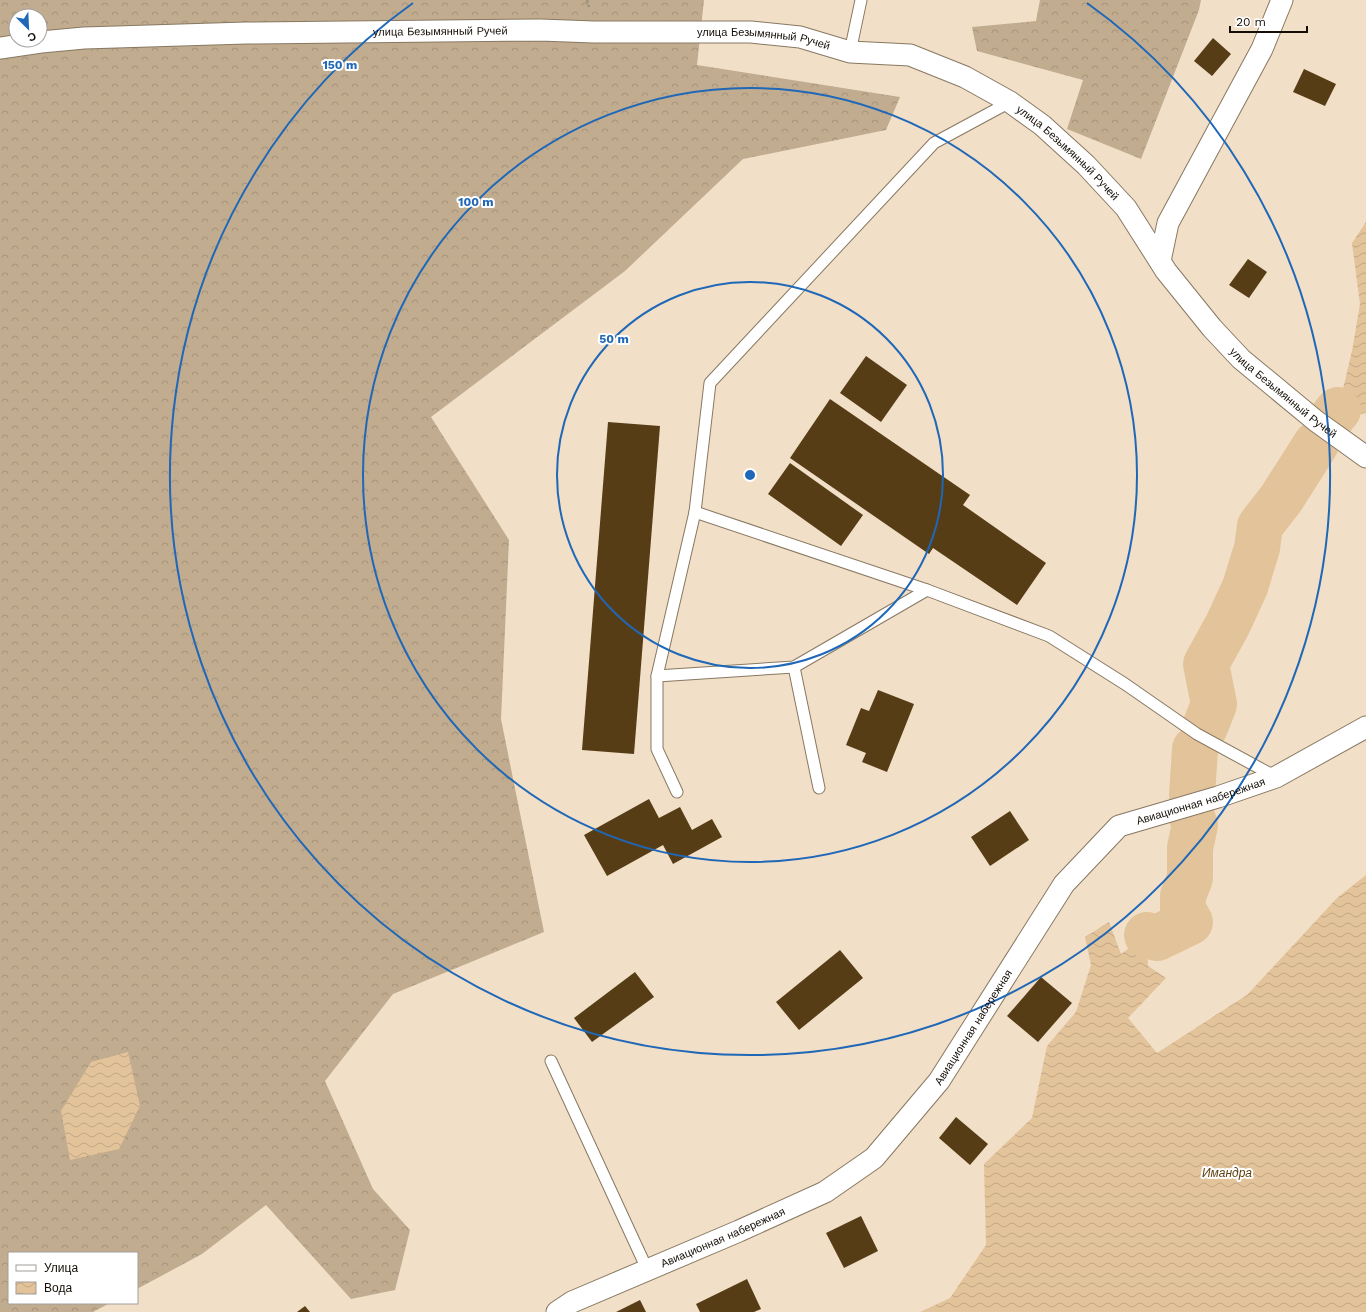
<svg xmlns="http://www.w3.org/2000/svg" width="1366" height="1312" viewBox="0 0 1366 1312" font-family="'Work Sans',sans-serif">
  <style>
    .forest { fill: url(#forest-crowns); fill-rule: evenodd }
    .water { fill: url(#water-waves) }
    .lines { fill: none; stroke-linecap: round; stroke-linejoin: round }
    .river { stroke: #e3c39a; stroke-width: 46 }
    .building { fill: #573d16 }
    .service-casing { stroke: #887862; stroke-width: 13 }
    .minor-casing { stroke: #887862; stroke-width: 23 }
    .path { stroke: #9e917f; stroke-width: 2.5; stroke-dasharray: 3 2; stroke-linecap: butt }
    .service { stroke: #fff; stroke-width: 11 }
    .minor { stroke: #fff; stroke-width: 21 }
    .ring { fill: none; stroke: #1f67b7; stroke-width: 2 }
    .labels { text-anchor: middle; stroke-width: 4; stroke-linejoin: round; paint-order: stroke }
    .street-label { font-size: 11px; fill: #130d06; stroke: #fff }
    .water-label { font-size: 12px; font-style: italic; fill: #60410e; stroke: #fff }
    .centre { fill: #1f67b7; stroke: #fff; stroke-width: 2 }
    .ring-label { font-size: 12px; text-anchor: middle; font-weight: bold; fill: #1f67b7; stroke: #fff; stroke-width: 4; stroke-linejoin: round; paint-order: stroke }
  </style>
  <defs>
    <pattern id="forest-crowns" width="20" height="18" patternUnits="userSpaceOnUse"><rect width="20" height="18" fill="#c1ac90"/><path d="M2 6a3 3 0 1 1 6 0M12 15a3 3 0 1 1 6 0" fill="none" stroke="#a5937b"/></pattern>
    <pattern id="water-waves" width="16" height="10" patternUnits="userSpaceOnUse"><rect width="16" height="10" fill="#e3c39a"/><path d="M0 5q4-4 8 0t8 0" fill="none" stroke="#c2a683"/></pattern>
  </defs>
  <rect width="100%" height="100%" fill="#f1dfc7"/>
  <g class="forest">
    <path d="M0,0H704L697,65L900,97L886,130L743,159L625,271L431,417L509,540L501,719L544,932L393,994L325,1081L373,1189L410,1230L395,1290L351,1299L266,1205L202,1254L137,1289V1253H9V1303H110L93,1312H0ZM16,16H40V40H16Z"/>
    <polygon points="1040,0 1201,0 1199,10 1141,159 1067,129 1083,80 977,51 972,27 1036,21"/>
  </g>
  <g class="water">
    <polygon points="1366,222 1366,413 1361,414 1338,410 1352,351 1360,304 1352,243"/>
    <polygon points="1366,875 1366,1312 920,1312 950,1298 986,1245 984,1164 1032,1118 1047,1046 1076,1012 1091,965 1085,937 1109,922 1121,954 1147,935 1148,966 1166,978 1128,1018 1157,1053 1247,995 1337,898"/>
    <polygon points="128,1052 140,1106 119,1149 70,1160 61,1111 91,1062"/>
  </g>
  <g class="lines">
    <g class="river">
      <polyline points="1329,421 1338,410"/>
      <polyline points="1205,727 1214,704 1206,664 1228,624 1245,587 1257,548 1260,526 1281,499 1316,444"/>
      <polyline points="1192,795 1195,749"/>
      <polyline points="1147,935 1157,938 1190,922 1183,910 1183,896 1190,878 1190,848 1195,825 1190,812"/>
    </g>
  </g>
  <g class="building">
    <polygon points="1213,38 1231,54 1212,76 1194,61"/>
    <polygon points="1304,69 1336,84 1325,106 1293,92"/>
    <polygon points="1248,259 1267,272 1249,298 1229,285"/>
    <polygon points="866,356 907,385 881,422 840,393"/>
    <polygon points="830,399 970,495 963,505 1046,563 1017,605 933,548 929,554 790,458"/>
    <polygon points="608,422 660,426 634,754 582,750"/>
    <polygon points="790,463 863,515 841,546 768,494"/>
    <polygon points="878,690 914,704 887,772 862,762 866,753 846,745 861,708 869,711"/>
    <polygon points="649,799 659,818 680,807 692,830 712,819 722,837 673,864 663,845 607,876 584,835"/>
    <polygon points="1010,811 1029,840 990,866 971,837"/>
    <polygon points="840,950 863,978 799,1030 776,1002"/>
    <polygon points="635,972 654,997 592,1042 574,1018"/>
    <polygon points="1041,977 1072,1003 1038,1042 1007,1016"/>
    <polygon points="956,1117 988,1144 970,1165 939,1138"/>
    <polygon points="861,1216 878,1251 844,1268 826,1233"/>
    <polygon points="747,1279 761,1309 754,1312 700,1312 696,1304"/>
    <polygon points="640,1300 646,1312 616,1312"/>
    <polygon points="305,1306 310,1312 297,1312"/>
  </g>
  <g class="lines">
    <g class="service-casing">
      <g id="service">
        <polyline points="850,52 861,0"/>
        <polyline points="1010,102 934,143 710,383 695,512 927,590 1049,636 1125,684 1197,734 1276,777"/>
        <polyline points="794,667 819,788"/>
        <polyline points="657,676 794,667 927,590"/>
        <polyline points="677,792 657,749 657,676 695,512"/>
        <polyline points="551,1061 647,1269"/>
      </g>
    </g>
    <g class="minor-casing">
      <g id="minor">
        <path id="s1" d="M0,48L41,42L84,38L246,33L540,30L594,32H751L800,37L850,52L910,55L965,77L1010,102L1042,125L1086,165L1126,208L1166,271L1212,328L1241,359L1316,421L1366,457"/>
        <polyline points="1160,261 1168,223 1262,49 1282,0"/>
        <path id="s2" d="M557,1312L572,1302L739,1231L825,1192L874,1158L939,1081L1064,884L1119,826L1218,797L1276,777L1366,727"/>
      </g>
    </g>
    <polyline class="path" points="587,0 589,7"/>
    <use href="#service" class="service"/>
    <use href="#minor" class="minor"/>
  </g>
  <g class="ring">
    <circle cx="750" cy="475" r="193"/>
    <circle cx="750" cy="475" r="387"/>
    <path d="M1087 3A580 580 0 1 1 413 3"/>
  </g>
  <g class="labels">
    <g class="street-label">
      <text dy="4" stroke="none"><textPath href="#s1" startOffset="441">улица Безымянный Ручей</textPath></text>
      <text dy="4" stroke="none"><textPath href="#s1" startOffset="765">улица Безымянный Ручей</textPath></text>
      <text dy="4" stroke="none"><textPath href="#s1" startOffset="1101">улица Безымянный Ручей</textPath></text>
      <text dy="4" stroke="none"><textPath href="#s1" startOffset="1426">улица Безымянный Ручей</textPath></text>
      <text dy="4" stroke="none"><textPath href="#s2" startOffset="853">Авиационная набережная</textPath></text>
      <text dy="4" stroke="none"><textPath href="#s2" startOffset="518">Авиационная набережная</textPath></text>
      <text dy="4" stroke="none"><textPath href="#s2" startOffset="182">Авиационная набережная</textPath></text>
    </g>
    <g class="water-label">
      <text x="1227" y="1177">Имандра</text>
    </g>
  </g>
  <circle cx="750" cy="475" r="6" class="centre"/>
  <g class="ring-label">
    <text x="340" y="69">150 m</text>
    <text x="476" y="206">100 m</text>
    <text x="614" y="343">50 m</text>
  </g>
  <rect x="8" y="1252" width="130" height="52" fill="#ffffff" stroke="#a19e9b"/>
  <rect x="16" y="1265" width="20" height="6" fill="#ffffff" stroke="#a19e9b"/>
  <text x="44" y="1272" font-size="12" fill="#130d06">Улица</text>
  <rect x="16" y="1282" width="20" height="12" fill="url(#water-waves)" stroke="#a19e9b"/>
  <text x="44" y="1292" font-size="12" fill="#130d06">Вода</text>
  <g transform="translate(28 28) rotate(156)"><circle r="19" fill="#ffffff" stroke="#a19e9b"/>
  <path d="M0-3L7 15L0 10L-7 15Z" fill="#1f67b7"/>
  <text y="-6" font-size="11" font-weight="bold" text-anchor="middle" fill="#130d06">С</text>
  </g>
  <path d="M1230 26v6h77v-6" fill="none" stroke="#130d06" stroke-width="2"/>
  <text x="1236" y="26" font-size="12" fill="#130d06" stroke="#ffffff" stroke-width="3" paint-order="stroke">20 m</text>
</svg>
